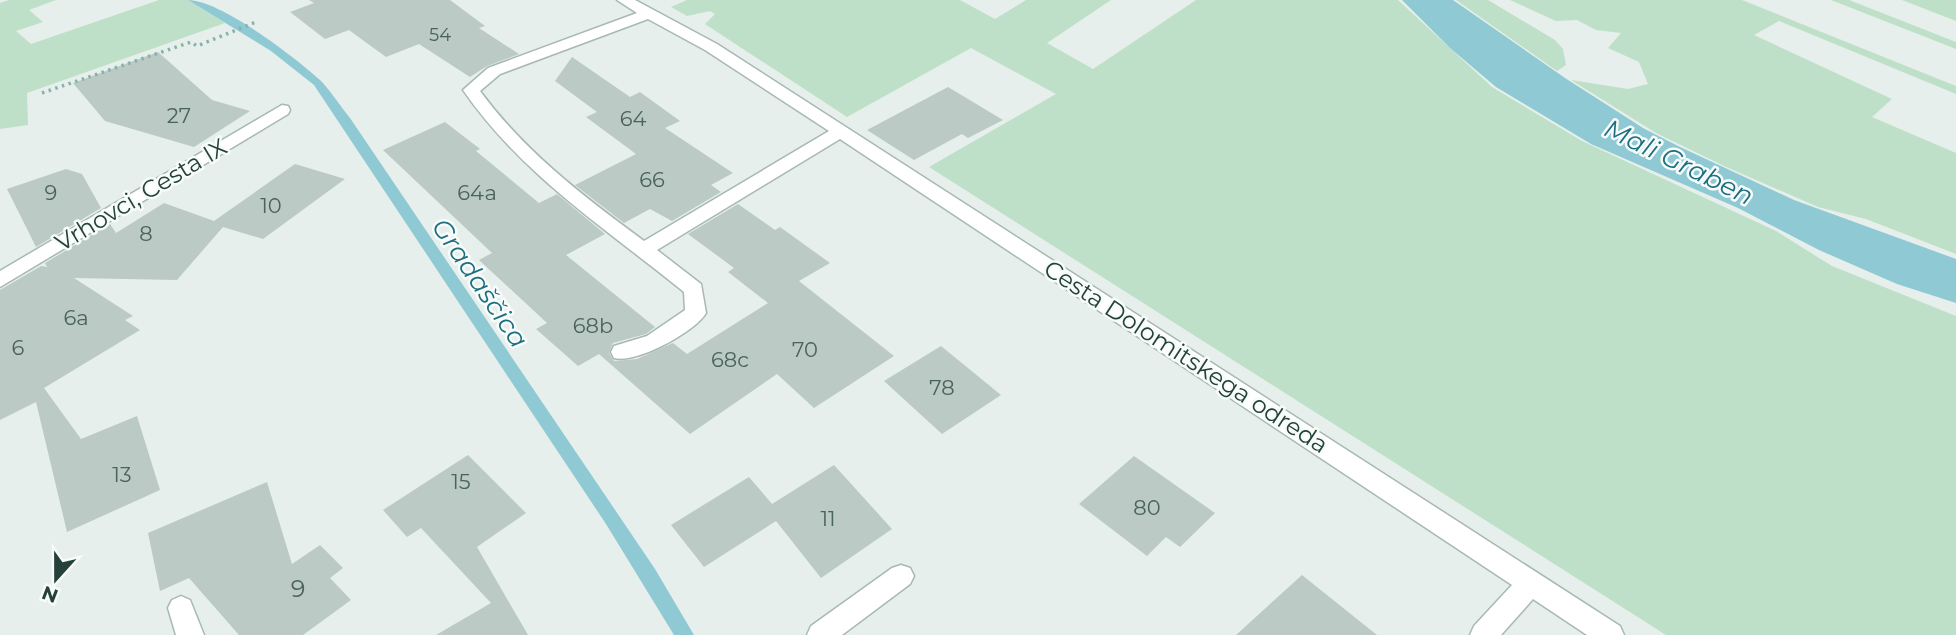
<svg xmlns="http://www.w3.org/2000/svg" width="1956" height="635" viewBox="0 0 1956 635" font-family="Montserrat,sans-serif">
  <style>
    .green { fill: #bfe0c8 }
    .water { fill: #8ec9d4 }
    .building { fill: #bbcac4 }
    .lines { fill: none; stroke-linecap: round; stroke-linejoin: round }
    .minor-casing { stroke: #a8b8b2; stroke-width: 3 }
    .path { stroke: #86b3a5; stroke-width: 3.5; stroke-dasharray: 2.5 4.5; stroke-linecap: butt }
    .minor { fill: #fff; fill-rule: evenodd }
    .labels { text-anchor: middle; stroke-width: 5; stroke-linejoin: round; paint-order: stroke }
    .far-number-label { font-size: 18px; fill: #4a645c }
    .number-label { font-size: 21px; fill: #4a645c }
    .street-label { font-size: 24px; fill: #24423a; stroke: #f7fbf9 }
    .near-number-label { font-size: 24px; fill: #4a645c }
    .water-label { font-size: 26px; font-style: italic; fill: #1c6f80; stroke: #f7fbf9 }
  </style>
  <rect width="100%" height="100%" fill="#e6efeb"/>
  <g class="green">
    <polygon points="9,0 56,0 29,10 43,22 16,31 31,44 159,0 188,0 225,23 27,93 28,125 0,129 0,3"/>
    <polygon points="687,0 960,0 995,19 1026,0 1111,0 1047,43 1093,69 1196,0 1398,0 1492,87 1582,141 1776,231 1832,266 1956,316 1956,635 1666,635 929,167 1056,94 971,48 847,117 705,24 715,14 710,11 687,16 671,7"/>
    <polygon points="1456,0 1488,0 1555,40 1563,49 1566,65 1557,71"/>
    <polygon points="1510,0 1742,0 1956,86 1956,94 1779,21 1754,35 1892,99 1872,117 1956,153 1956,254 1866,219 1818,207 1724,166 1656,133 1571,80 1628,89 1648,84 1639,62 1608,48 1621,33 1596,30 1577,20 1556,21"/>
    <polygon points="1831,0 1849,0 1956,42 1956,49"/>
    <polygon points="1902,0 1956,0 1956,21"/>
  </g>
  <g class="water">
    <path d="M188,0C220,0 295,57 320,80C331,91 340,106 350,118L655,569L694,635H674L606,524L314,85L271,51Z"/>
    <polygon points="1402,0 1453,0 1565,78 1643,128 1678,146 1794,200 1956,259 1956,303 1897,284 1819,250 1738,208 1591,144 1496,87 1450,48"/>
  </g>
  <g class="building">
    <polygon points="309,0 450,0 485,26 479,28 519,54 487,66 470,77 419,44 386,57 349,30 325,39 290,12 314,3"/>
    <polygon points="158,52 212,100 250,111 194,147 105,121 73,83"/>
    <polygon points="572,57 630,97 640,92 680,121 665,128 733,173 711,185 721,192 672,221 650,209 624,223 575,185 636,154 586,117 597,112 555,81"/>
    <polygon points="948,87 1003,120 968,138 962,134 914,160 867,130"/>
    <polygon points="445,122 480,149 476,151 539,203 557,194 605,234 566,255 655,327 646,334 613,343 609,353 614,361 637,359 673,343 687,354 768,303 728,272 734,268 688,234 738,204 775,230 780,227 830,263 799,281 894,356 814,408 777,374 690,434 599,354 578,366 536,329 547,323 479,260 492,253 383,150"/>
    <polygon points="295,164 345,179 263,239 223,227 177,280 74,278 133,316 125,320 140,330 44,388 81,439 137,416 160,490 67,532 36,402 0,420 0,290 41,266 47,267 45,263 110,224 116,233 164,203 214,221"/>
    <polygon points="66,169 82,174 101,208 36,247 7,189"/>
    <polygon points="941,346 1001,395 942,434 884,381"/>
    <polygon points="468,455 526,513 477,547 528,635 436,635 491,603 421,528 407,537 383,510"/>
    <polygon points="1134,456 1215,513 1180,547 1166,537 1147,556 1079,504"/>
    <polygon points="834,465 892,529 821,578 776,521 704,567 671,525 749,477 772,504"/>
    <polygon points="267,482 292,564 320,545 343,568 330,578 351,600 303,635 239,635 189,578 160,591 148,533"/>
    <polygon points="1302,575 1377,635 1236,635"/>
  </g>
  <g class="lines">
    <g class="minor-casing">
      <g id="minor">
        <path d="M617,0H635L717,44L1620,626L1624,635H1587L1533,599L1501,635H1470L1474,626L1512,585L840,139L657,250L701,284L706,313C695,332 636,364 614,358L611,352L614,346L647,336L685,310L684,292C605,228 521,174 463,90L488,68L637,13ZM648,19L705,50L829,131L644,241C583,196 525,152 480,91L500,74Z"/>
        <polygon points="282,105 288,106 290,110 288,114 0,287 0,271"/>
        <polygon points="901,565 910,568 914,576 910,584 842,635 807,635 811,626 892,568"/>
        <polygon points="181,596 190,600 204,635 176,635 168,608 172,600"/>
      </g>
    </g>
    <polyline class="path" points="42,93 191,42 197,46 256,22"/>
    <use href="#minor" class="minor"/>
  </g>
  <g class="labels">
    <g class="far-number-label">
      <text x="440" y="41">54</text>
    </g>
    <g class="number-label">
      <text x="179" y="123">27</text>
      <text x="633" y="126">64</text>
      <text x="652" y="187">66</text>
      <text x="51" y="200">9</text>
      <text x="477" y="200">64a</text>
      <text x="271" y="213">10</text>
      <text x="146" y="241">8</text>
      <text x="76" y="325">6a</text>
      <text x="593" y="333">68b</text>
      <text x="18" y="355">6</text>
      <text x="805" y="357">70</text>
      <text x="730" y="367">68c</text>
      <text x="942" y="395">78</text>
      <text x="122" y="482">13</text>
      <text x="461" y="489">15</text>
      <text x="1147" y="515">80</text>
      <text x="828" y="526">11</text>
    </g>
    <g class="street-label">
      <text transform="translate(141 195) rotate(-31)" y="8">Vrhovci, Cesta IX</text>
      <text transform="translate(1186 357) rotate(33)" y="8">Cesta Dolomitskega odreda</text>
    </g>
    <g class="near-number-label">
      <text x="298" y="597">9</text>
    </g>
    <g class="water-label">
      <text transform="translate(1679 162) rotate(26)" y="9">Mali Graben</text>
      <text transform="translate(480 283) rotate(56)" y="9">Gradaščica</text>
    </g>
  </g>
  <g transform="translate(56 579) rotate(201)" stroke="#f7fbf9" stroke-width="5" paint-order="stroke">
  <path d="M0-5L12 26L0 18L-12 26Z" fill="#24423a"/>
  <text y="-10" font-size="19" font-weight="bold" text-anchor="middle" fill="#24423a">N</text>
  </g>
</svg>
